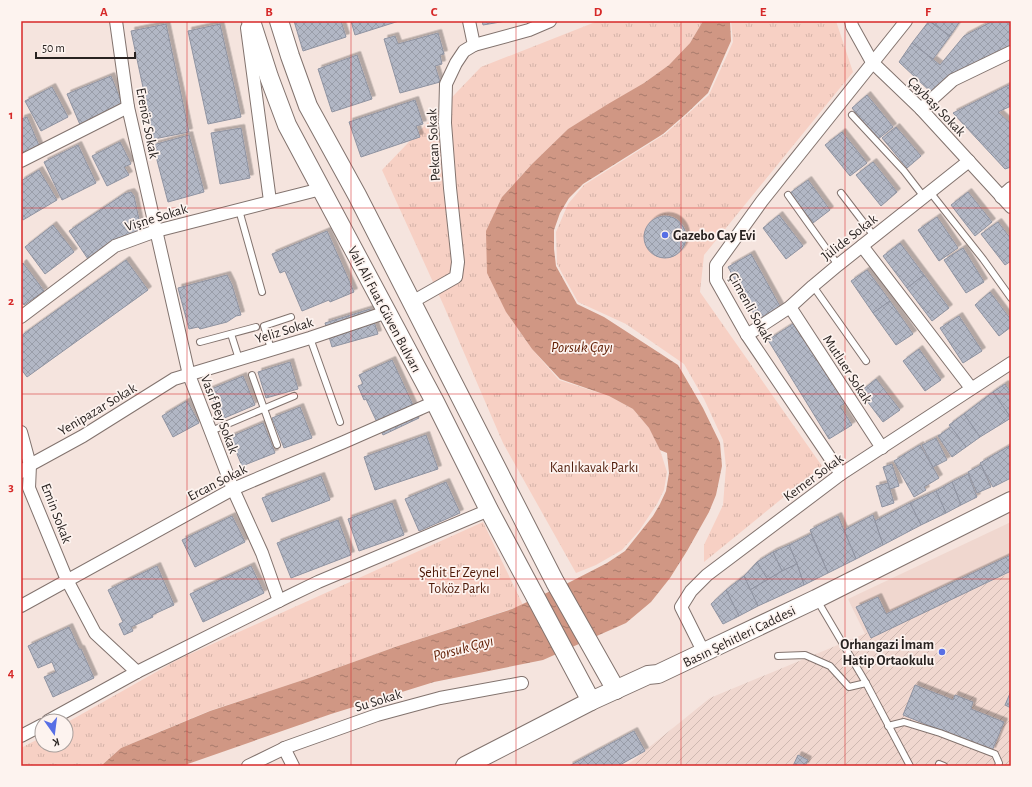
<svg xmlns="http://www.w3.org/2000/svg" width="1032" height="787" viewBox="0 0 1032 787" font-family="'Alegreya Sans',sans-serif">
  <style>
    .built { fill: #f0d7cf }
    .industrial { fill: url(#industrial-furrows) }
    .grass { fill: url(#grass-tufts) }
    .water { fill: url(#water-ripples) }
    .building { fill: url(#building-cross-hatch); stroke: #8f93a1; filter: url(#shadow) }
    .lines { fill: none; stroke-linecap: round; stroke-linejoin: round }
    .lane-casing { stroke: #82736e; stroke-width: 8 }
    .street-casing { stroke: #82736e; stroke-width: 14 }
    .secondary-casing { stroke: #82736e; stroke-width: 20 }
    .lane { stroke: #fff; stroke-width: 6 }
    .street { stroke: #fff; stroke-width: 12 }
    .secondary { stroke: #fff; stroke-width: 18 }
    .grid { fill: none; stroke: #d62828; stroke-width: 1; stroke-opacity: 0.55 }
    .poi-dot { fill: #586fe5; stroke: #fdf3ef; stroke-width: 1.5 }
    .labels { text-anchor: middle; stroke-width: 3.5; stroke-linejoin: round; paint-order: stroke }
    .street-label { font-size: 14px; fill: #282220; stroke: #fdf3ef }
    .poi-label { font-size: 14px; font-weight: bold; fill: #282220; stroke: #fdf3ef; text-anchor: start }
    .park-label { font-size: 14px; fill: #4e1a08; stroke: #fdf3ef }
    .water-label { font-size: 15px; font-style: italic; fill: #601d03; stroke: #fdf3ef }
    .neatline { fill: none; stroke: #d62828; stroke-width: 1.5 }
    .grid-label { font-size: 13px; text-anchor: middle; font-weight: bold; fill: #d62828 }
  </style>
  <defs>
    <pattern id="industrial-furrows" width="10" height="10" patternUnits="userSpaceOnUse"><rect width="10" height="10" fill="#f0d7cf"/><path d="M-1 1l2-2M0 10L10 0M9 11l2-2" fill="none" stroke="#ceb8b1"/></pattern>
    <pattern id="grass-tufts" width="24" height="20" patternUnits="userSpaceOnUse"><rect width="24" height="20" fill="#f7d0c4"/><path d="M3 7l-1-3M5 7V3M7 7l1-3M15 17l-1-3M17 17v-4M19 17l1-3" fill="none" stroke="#d4b2a8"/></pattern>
    <pattern id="water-ripples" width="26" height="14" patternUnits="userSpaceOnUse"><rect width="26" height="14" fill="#d09784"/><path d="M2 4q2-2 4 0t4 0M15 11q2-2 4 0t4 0" fill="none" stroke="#a97b6c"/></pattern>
    <pattern id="building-cross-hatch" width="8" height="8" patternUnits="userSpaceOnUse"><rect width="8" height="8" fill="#b2b7c5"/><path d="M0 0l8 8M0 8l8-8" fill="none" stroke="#999da9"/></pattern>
    <filter id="shadow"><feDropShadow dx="3.5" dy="-3.5" stdDeviation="0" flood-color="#0004"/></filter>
  </defs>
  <rect width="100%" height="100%" fill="#f5e4de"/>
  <polygon class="built" points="1011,522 1011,747 899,704 848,599"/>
  <polygon class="industrial" points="1011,573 1011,766 626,766 710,698"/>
  <g class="grass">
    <polygon points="598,21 703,21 690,43 669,65 644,83 568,129 532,164 502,197 506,312 532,349 559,380 609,396 633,409 649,428 660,450 667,472 664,490 657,504 639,531 622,550 596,565 576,573 503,443 443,304 382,170 481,67"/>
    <polygon points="731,21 836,21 853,72 704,255 700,292 822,466 704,562 704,545 723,505 726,467 723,440 704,399 684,364 626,324 578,302 557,264 556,232 568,204 584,185 665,134 709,95 733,42"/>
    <polygon points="483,522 523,605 398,646 306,679 209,711 121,748 101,766 21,766 21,748 42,737 42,745 66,745 66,723 179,659"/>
  </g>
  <polygon class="water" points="703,21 730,21 731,41 708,93 686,114 663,134 583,184 569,198 560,213 554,230 554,249 556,266 577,304 604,317 678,365 703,408 720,443 722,466 716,495 709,512 687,551 670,578 651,602 626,623 543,660 434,682 331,714 182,766 101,766 121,748 210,711 306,679 398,646 512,609 570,582 607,563 625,551 653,516 660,504 666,491 669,473 667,453 660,450 649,428 633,409 609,396 560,379 532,349 506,312 487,273 486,231 502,197 532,164 568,129 608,104 644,83 669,65 690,43"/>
  <g class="building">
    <polygon points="294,21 341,21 346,37 303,51"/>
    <polygon points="351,21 399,21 355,35"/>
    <polygon points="482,21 506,21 483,25"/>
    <polygon points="929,21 950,36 933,59 912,43"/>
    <polygon points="930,21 960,21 950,36"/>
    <polygon points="993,21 1011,21 1011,46 959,71 934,95 899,62 912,43 940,65 964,36"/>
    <polygon points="166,24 189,132 154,139 131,31"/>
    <polygon points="220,24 241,117 208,124 188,31"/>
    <polygon points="438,33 444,54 440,55 442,64 435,66 440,82 400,93 384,39 395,36 398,44"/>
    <polygon points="357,55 372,99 332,112 318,69"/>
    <polygon points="111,76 124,109 81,127 67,94"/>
    <polygon points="1011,84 1011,106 998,112 1011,124 1011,167 1005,169 953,113"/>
    <polygon points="52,87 68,117 41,131 25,101"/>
    <polygon points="867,95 893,127 877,140 852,108"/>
    <polygon points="415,100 423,124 416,126 420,137 361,157 349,122"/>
    <polygon points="27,117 40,148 21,161 21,119"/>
    <polygon points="896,127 921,156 907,168 882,138"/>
    <polygon points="241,128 250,178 220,184 211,133"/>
    <polygon points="842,132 867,163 850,176 825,145"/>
    <polygon points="189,135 204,192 168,202 153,145"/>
    <polygon points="120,142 131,164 124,167 129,175 107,186 92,156"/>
    <polygon points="78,145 96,183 62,200 44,162"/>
    <polygon points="873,162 897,192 881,206 856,175"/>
    <polygon points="39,170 57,200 23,220 21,216 21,181"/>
    <polygon points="808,180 830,210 813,223 790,193"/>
    <polygon points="131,192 134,196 141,229 90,262 69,231 124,194"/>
    <polygon points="968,192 992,222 975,236 951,205"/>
    <polygon points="779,215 803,246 786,259 763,228"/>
    <circle cx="665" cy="237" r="21"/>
    <polygon points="937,217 958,248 939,261 918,230"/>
    <polygon points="998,222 1011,239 1011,261 1005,265 981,234"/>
    <polygon points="53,225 74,252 45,274 25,247"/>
    <polygon points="327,231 354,292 330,302 329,300 302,311 285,271 280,273 272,254"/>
    <polygon points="900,243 924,275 907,288 883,256"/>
    <polygon points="963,248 984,282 966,293 944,260"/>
    <polygon points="751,254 782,310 759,323 728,267"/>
    <polygon points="126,260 148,290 27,377 21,369 21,336"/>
    <polygon points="23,263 44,291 24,305 21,301 21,265"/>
    <polygon points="867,270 890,301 873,313 851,281"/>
    <polygon points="227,275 232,285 241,315 236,316 227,322 200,329 198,327 189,329 178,288"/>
    <polygon points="924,275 949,308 932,321 907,288"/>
    <polygon points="990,292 1011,320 1011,327 999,336 975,305"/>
    <polygon points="890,301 913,334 896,345 873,313"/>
    <polygon points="370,309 378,334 332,347 325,323"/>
    <polygon points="959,316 982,351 963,363 940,328"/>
    <polygon points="796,322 846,403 840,406 852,425 829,439 768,340"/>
    <polygon points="919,349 941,380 925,391 903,361"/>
    <polygon points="392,360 419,418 383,435 366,399 364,400 358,386 363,384 359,375"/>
    <polygon points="290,362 298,389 266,398 258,372"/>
    <polygon points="243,376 255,405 222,419 209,390"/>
    <polygon points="876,379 900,410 883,422 860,392"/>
    <polygon points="1005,384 1011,393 1011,413 1009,415 993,392"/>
    <polygon points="993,392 1011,418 980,437 964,414"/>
    <polygon points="187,401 199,423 173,437 162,416"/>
    <polygon points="300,407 312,438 284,448 272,418"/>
    <polygon points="964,414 980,437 966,447 949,425"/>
    <polygon points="263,423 275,453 242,466 230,437"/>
    <polygon points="951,427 966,447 952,457 938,436"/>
    <polygon points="426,435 438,469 375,490 364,457"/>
    <polygon points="936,438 947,460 933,467 922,445"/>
    <polygon points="920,445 939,478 924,487 926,490 914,497 894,461"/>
    <polygon points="1011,445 1011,478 993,487 980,463"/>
    <polygon points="892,464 899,486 890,489 883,467"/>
    <polygon points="981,465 991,487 977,493 968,472"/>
    <polygon points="968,474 977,497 961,505 952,482"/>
    <polygon points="321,476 330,500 272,522 262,498"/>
    <polygon points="446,482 460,513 419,531 405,499"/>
    <polygon points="952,482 961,505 946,513 936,491"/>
    <polygon points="888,483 894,503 882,507 876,486"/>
    <polygon points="936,491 946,513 921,525 910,503"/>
    <polygon points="392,503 404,535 359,551 348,519"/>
    <polygon points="910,503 921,525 883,545 875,521"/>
    <polygon points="873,515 883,545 856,559 844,530"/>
    <polygon points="232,516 245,542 195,567 182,540"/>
    <polygon points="838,516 856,559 828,573 810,530"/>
    <polygon points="338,520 351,555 291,578 277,543"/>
    <polygon points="811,534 828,573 804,585 797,564 789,545"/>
    <polygon points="789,545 797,564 782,571 773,552"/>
    <polygon points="773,552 782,571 768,580 757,562"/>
    <polygon points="1011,555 1011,571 871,638 856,607 878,597 886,614"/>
    <polygon points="757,562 768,580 750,590 744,576"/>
    <polygon points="797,564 804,585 758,606 750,590 782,571"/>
    <polygon points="157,566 174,605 152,615 153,617 131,627 133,631 124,635 119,624 123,622 108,590"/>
    <polygon points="251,566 264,593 203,622 190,594"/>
    <polygon points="744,576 758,606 739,616 726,590"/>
    <polygon points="726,590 739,616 723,624 711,604"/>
    <polygon points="69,627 79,649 81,649 94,678 53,697 44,677 56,672 52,662 38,668 28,646"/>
    <polygon points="915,685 953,700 955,695 973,702 971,709 1004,722 992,751 903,715"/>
    <polygon points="1011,691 1011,708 1005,705"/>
    <polygon points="634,731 645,751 618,766 569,766"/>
    <polygon points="798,755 808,760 805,766 793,766"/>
  </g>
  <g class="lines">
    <g class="lane-casing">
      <g id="lane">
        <polyline points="852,115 904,171 924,197"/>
        <polyline points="930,192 983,259 1011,298"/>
        <polyline points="841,193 874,236"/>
        <polyline points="788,195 838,265"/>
        <polyline points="239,210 262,292"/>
        <polyline points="813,286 866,361"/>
        <polyline points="231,334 239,359"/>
        <polyline points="310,338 340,422"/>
        <polyline points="200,342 256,327"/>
        <polyline points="271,349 264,326 291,317"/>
        <polyline points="252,375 277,445"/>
        <polyline points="211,431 294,396"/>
        <polyline points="817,600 866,683 910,766"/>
        <polyline points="778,656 805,655 830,666 849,687 866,683"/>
        <polyline points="888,726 904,722 940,733 995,754 999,763 998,766"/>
        <polyline points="939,764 944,766"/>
      </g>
    </g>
    <g class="street-casing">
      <g id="street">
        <polyline points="116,21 128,107 189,375 233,489 262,553 279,601"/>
        <polyline points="851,21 852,26 872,62 921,109 1011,207"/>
        <polyline points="247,28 270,201"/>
        <polyline points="474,45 529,30 550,21"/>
        <polyline points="921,109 953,80 1011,52"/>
        <polyline points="21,161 128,107"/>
        <polyline points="1001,197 1011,188"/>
        <polyline points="862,246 971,388"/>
        <polyline points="412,302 456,277 458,262 450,188 445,123 446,84 456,63 464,51 474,45 469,21"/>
        <polyline points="790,307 882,448"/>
        <polyline points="21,317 115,246 156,231 321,189"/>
        <polyline points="747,335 790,307 813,286 838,265 969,161"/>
        <polyline points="21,432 30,465 29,488 67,580 95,633 137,672"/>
        <polyline points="21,472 30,465 83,436 174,379 310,338 387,312"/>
        <polyline points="841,474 747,335 716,280 716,265 762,201 906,21"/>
        <polyline points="21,606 233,489 344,442 435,402"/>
        <polyline points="700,645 681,607 691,591 707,575 841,474 1011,363"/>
        <polyline points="48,721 137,672 287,597 318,582 489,510"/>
        <polyline points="21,736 42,725"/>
        <polyline points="284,748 293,766"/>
        <polyline points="248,766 287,747 377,715 440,698 522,683"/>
      </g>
    </g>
    <g class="secondary-casing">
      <g id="secondary">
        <polyline points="251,21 269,77 287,125 435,402 489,510 591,701"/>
        <polyline points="279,21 290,56 308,106 357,195 555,582 616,690"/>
        <polyline points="465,766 591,701 648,675 658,674 698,655 816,599 1011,501"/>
      </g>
    </g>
    <use href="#lane" class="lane"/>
    <use href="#street" class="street"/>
    <use href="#secondary" class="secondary"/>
  </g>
  <path class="grid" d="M187,21V766M351,21V766M516,21V766M681,21V766M845,21V766M21,208H1011M21,394H1011M21,579H1011"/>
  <g class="poi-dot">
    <circle cx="665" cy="235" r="4"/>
    <circle cx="942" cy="652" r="4"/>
  </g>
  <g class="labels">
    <g class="street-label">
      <text transform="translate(937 106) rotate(46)" y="5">Çaybaşı Sokak</text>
      <text transform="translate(148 123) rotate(79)" y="5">Erenöz Sokak</text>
      <text transform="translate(433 145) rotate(-93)" y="5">Pekcan Sokak</text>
      <text transform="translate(156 217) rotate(-17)" y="5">Vişne Sokak</text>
      <text transform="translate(849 237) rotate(-38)" y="5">Jülide Sokak</text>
      <text transform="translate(751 307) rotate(61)" y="5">Çimenli Sokak</text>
      <text transform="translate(385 309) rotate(62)" y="5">Vali Ali Fuat Güven Bulvarı</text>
      <text transform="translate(284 330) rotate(-17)" y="5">Yeliz Sokak</text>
      <text transform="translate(848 369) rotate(57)" y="5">Mutluer Sokak</text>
      <text transform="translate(97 409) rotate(-31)" y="5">Yenipazar Sokak</text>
      <text transform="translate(220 414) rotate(69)" y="5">Vasıf Bey Sokak</text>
      <text transform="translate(813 477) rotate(-36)" y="5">Kemer Sokak</text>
      <text transform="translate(217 482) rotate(-27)" y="5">Ercan Sokak</text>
      <text transform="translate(57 513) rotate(69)" y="5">Emin Sokak</text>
      <text transform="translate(739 636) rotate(-26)" y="5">Basın Şehitleri Caddesi</text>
      <text transform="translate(378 700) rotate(-17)" y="5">Su Sokak</text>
    </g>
    <g class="poi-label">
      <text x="673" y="240">Gazebo Cay Evi</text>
      <text x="934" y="649" text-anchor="end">Orhangazi İmam<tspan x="934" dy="16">Hatip Ortaokulu</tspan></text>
    </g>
    <g class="park-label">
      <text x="594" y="472">Kanlıkavak Parkı</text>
      <text x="459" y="577">Şehit Er Zeynel<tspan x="459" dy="16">Toköz Parkı</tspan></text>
    </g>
    <g class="water-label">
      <text x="582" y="352">Porsuk Çayı</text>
      <text transform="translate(463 648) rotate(-15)" y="5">Porsuk Çayı</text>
    </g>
  </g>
  <rect width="1032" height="787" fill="none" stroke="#fdf3ef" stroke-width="44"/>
  <g transform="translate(54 733) rotate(166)"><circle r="19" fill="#fdf3ef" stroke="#a89f9c"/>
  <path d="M0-3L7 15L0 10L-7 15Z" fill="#586fe5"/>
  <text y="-6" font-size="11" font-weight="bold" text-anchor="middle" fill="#282220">K</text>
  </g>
  <path d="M36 52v6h99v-6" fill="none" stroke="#282220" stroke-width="2"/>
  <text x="42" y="52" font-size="12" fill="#282220" stroke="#fdf3ef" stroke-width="3" paint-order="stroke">50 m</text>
  <rect x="22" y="22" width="988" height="743" class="neatline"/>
  <g class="grid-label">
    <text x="104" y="16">A</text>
    <text x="269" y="16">B</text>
    <text x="434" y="16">C</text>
    <text x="598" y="16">D</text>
    <text x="763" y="16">E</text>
    <text x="928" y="16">F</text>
    <text x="11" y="119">1</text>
    <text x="11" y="305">2</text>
    <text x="11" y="491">3</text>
    <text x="11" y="677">4</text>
  </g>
</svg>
